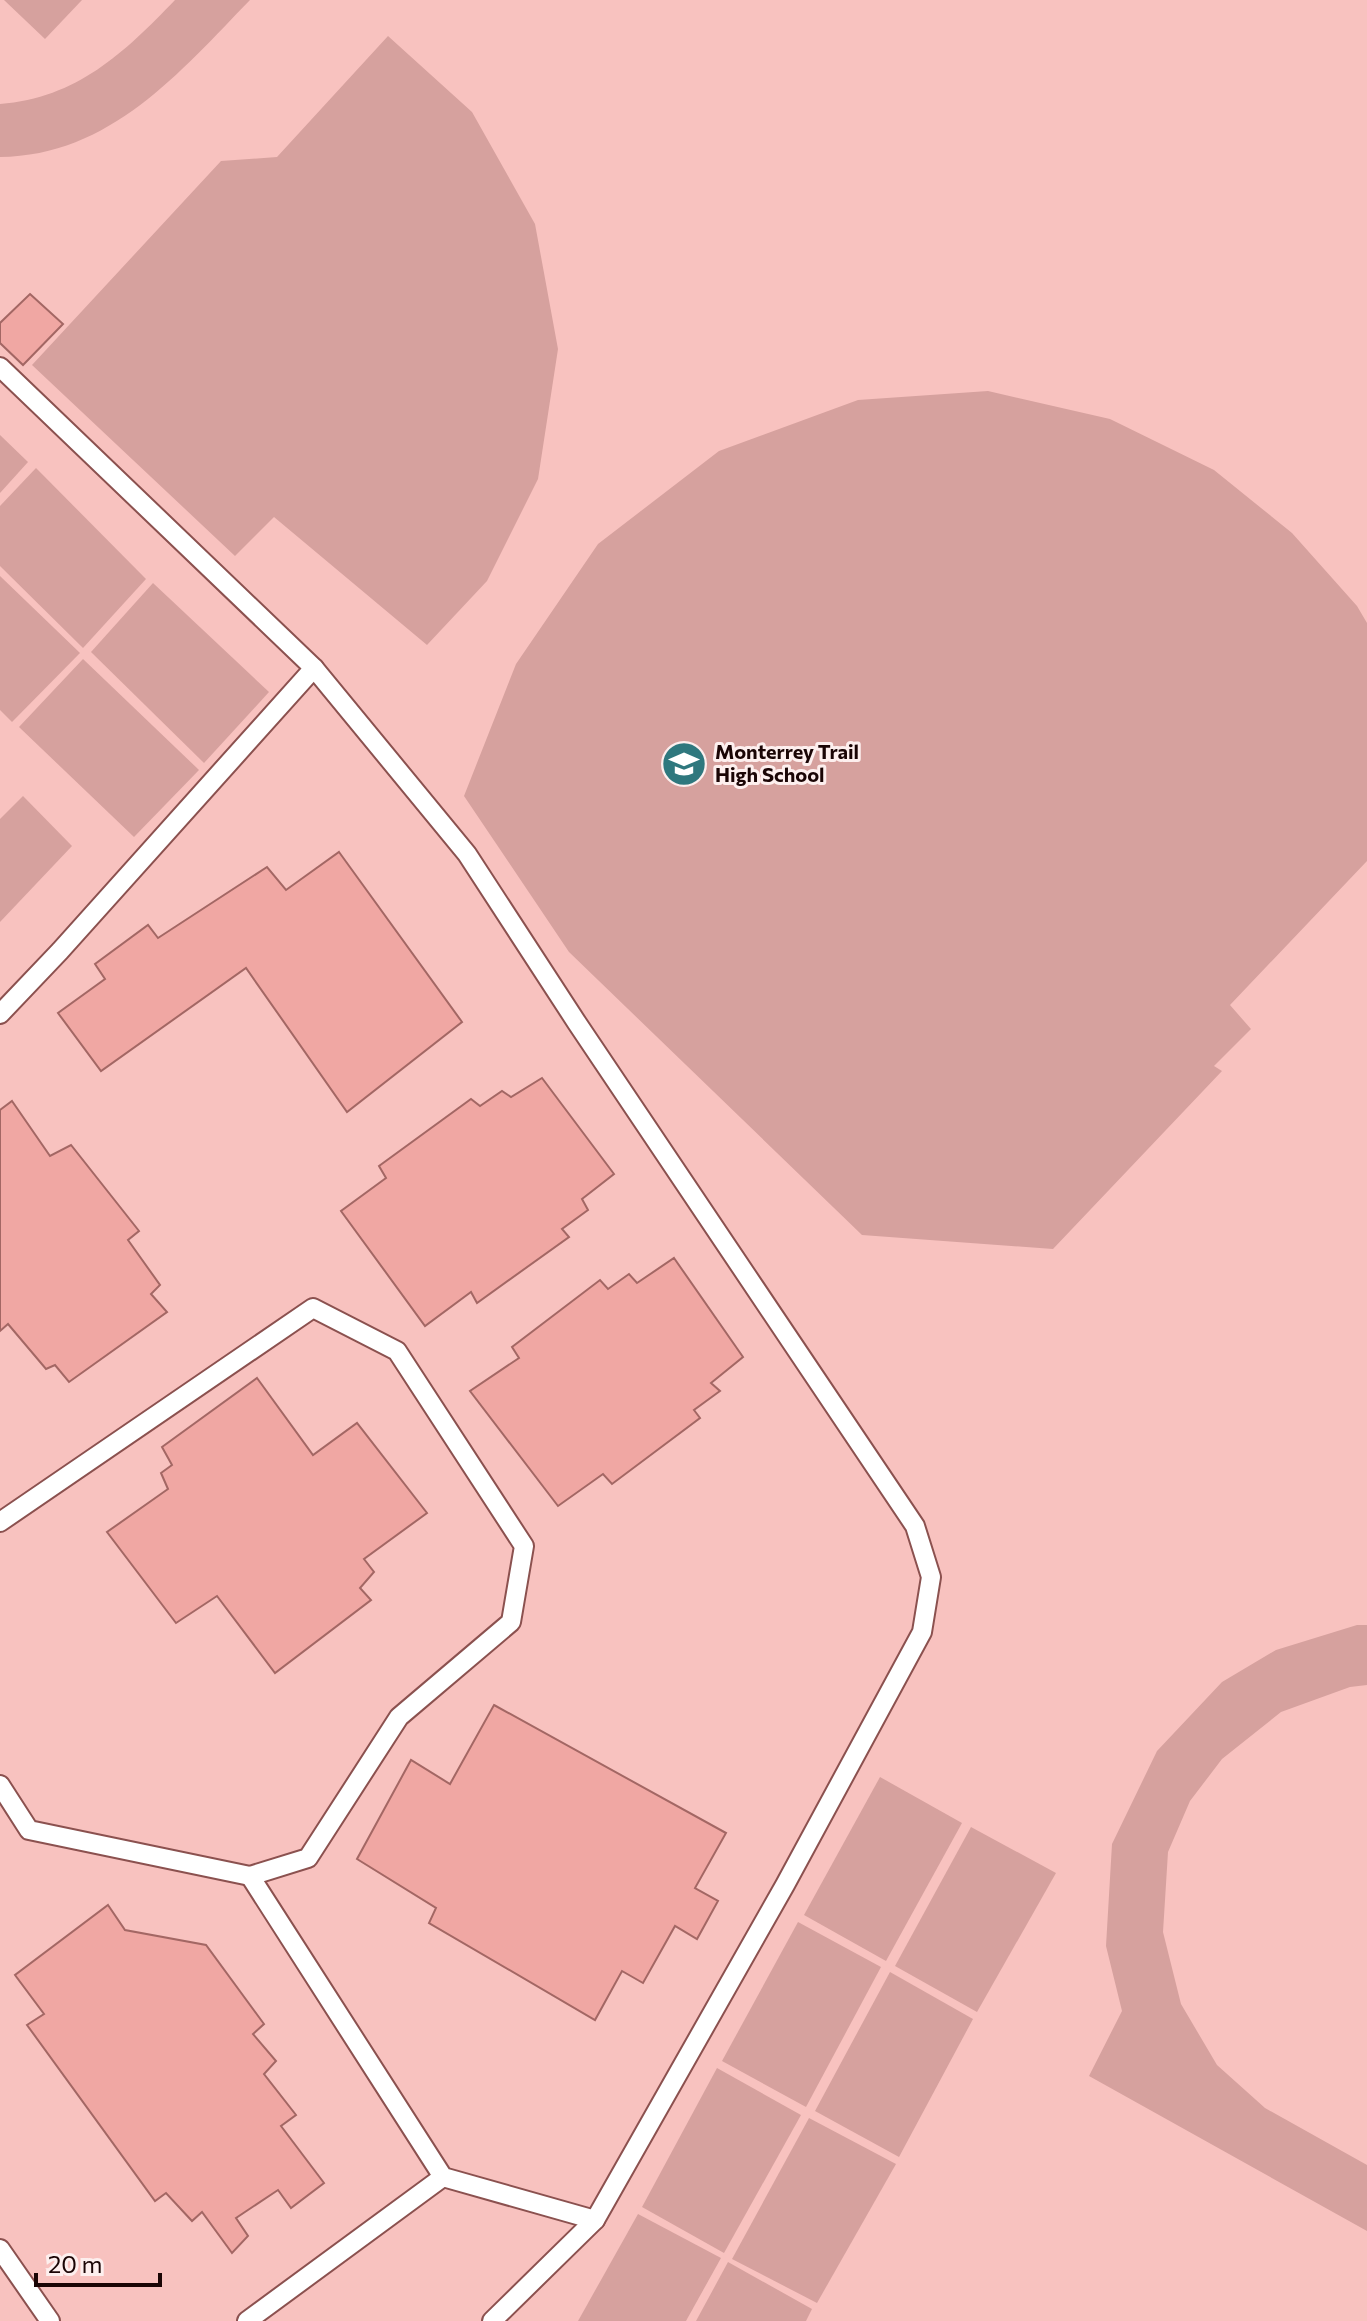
<svg xmlns="http://www.w3.org/2000/svg" width="1367" height="2321" viewBox="0 0 1367 2321" font-family="Commissioner,sans-serif">
  <style>
    .green { fill: #d6a19e }
    .building { fill: #f0a7a3; stroke: #a36764; stroke-width: 2 }
    .lines { fill: none; stroke-linecap: round; stroke-linejoin: round }
    .lane-casing { stroke: #8b514f; stroke-width: 22 }
    .lane { stroke: #fff; stroke-width: 18 }
    .labels { text-anchor: middle; stroke-width: 6; stroke-linejoin: round; paint-order: stroke }
    .poi-label { font-size: 20px; font-weight: bold; fill: #1a0505; stroke: #fdefee; text-anchor: start }
  </style>
  <rect width="100%" height="100%" fill="#f8c2bf"/>
  <g class="green">
    <polygon points="4,0 82,0 45,39"/>
    <path d="M175,0H250C180,72 110,156 0,157V104C77,98 124,53 175,0Z"/>
    <polygon points="388,36 472,112 535,224 558,349 538,479 487,581 427,645 274,517 235,556 32,365 221,161 277,157"/>
    <polygon points="988,391 1110,419 1214,470 1292,533 1357,606 1367,623 1367,861 1230,1005 1251,1029 1214,1066 1222,1071 1053,1249 862,1235 569,952 464,796 516,664 598,544 719,451 858,400"/>
    <polygon points="0,435 28,462 0,493"/>
    <polygon points="36,468 146,579 83,648 0,566 0,506"/>
    <polygon points="0,576 80,653 12,722 0,710"/>
    <polygon points="153,583 269,692 204,763 91,652"/>
    <polygon points="83,659 199,770 134,837 19,727"/>
    <polygon points="23,796 72,846 0,922 0,819"/>
    <polygon points="1357,1625 1367,1625 1367,1685 1350,1687 1281,1712 1222,1759 1190,1801 1168,1852 1163,1932 1181,2004 1217,2065 1265,2108 1367,2165 1367,2231 1089,2076 1122,2011 1106,1946 1112,1844 1157,1751 1222,1682 1276,1650"/>
    <polygon points="880,1777 962,1823 886,1961 804,1915"/>
    <polygon points="971,1827 1056,1873 977,2012 895,1966"/>
    <polygon points="798,1922 881,1967 806,2107 722,2061"/>
    <polygon points="890,1972 973,2019 899,2157 815,2111"/>
    <polygon points="717,2068 801,2115 724,2253 642,2207"/>
    <polygon points="809,2118 896,2164 817,2303 732,2259"/>
    <polygon points="638,2214 721,2258 686,2321 578,2321"/>
    <polygon points="728,2262 812,2309 806,2321 696,2321"/>
  </g>
  <g class="building">
    <polygon points="30,294 63,324 23,365 0,343 0,323"/>
    <polygon points="339,852 462,1022 347,1112 246,968 101,1071 58,1013 105,979 95,964 148,925 158,938 267,867 286,890"/>
    <polygon points="542,1078 614,1174 582,1199 588,1210 562,1229 569,1237 477,1303 471,1292 425,1326 341,1211 386,1178 379,1166 471,1099 480,1106 502,1091 511,1097"/>
    <polygon points="12,1101 50,1156 71,1145 139,1231 128,1240 160,1285 151,1294 167,1312 69,1382 55,1365 46,1369 8,1324 0,1331 0,1110"/>
    <polygon points="674,1258 743,1357 711,1383 720,1391 694,1410 700,1418 612,1484 603,1474 558,1506 470,1391 519,1358 512,1347 600,1280 608,1289 629,1274 637,1283"/>
    <polygon points="257,1378 313,1455 357,1423 427,1513 364,1559 374,1572 360,1588 371,1600 275,1673 217,1596 176,1623 107,1532 168,1489 161,1473 172,1465 162,1447"/>
    <polygon points="494,1705 726,1833 695,1888 718,1901 697,1939 675,1926 643,1983 622,1971 595,2020 429,1923 436,1908 357,1859 411,1760 450,1784"/>
    <polygon points="108,1905 125,1930 206,1945 264,2024 253,2034 276,2061 264,2074 296,2115 281,2126 324,2183 291,2208 278,2190 236,2218 248,2236 232,2253 202,2212 192,2221 166,2193 155,2201 27,2025 44,2014 15,1975"/>
  </g>
  <g class="lines">
    <g class="lane-casing">
      <g id="lane">
        <polyline points="0,367 314,668 467,854 577,1023 915,1526 931,1577 922,1632 785,1885 595,2220 492,2321"/>
        <polyline points="0,1014 60,951 314,668"/>
        <polyline points="0,1522 313,1308 397,1351 524,1546 511,1622 399,1717 308,1858 250,1876 29,1830 0,1785"/>
        <polyline points="250,1876 443,2177 595,2220"/>
        <polyline points="0,2249 50,2321"/>
        <polyline points="247,2321 443,2177"/>
      </g>
    </g>
    <use href="#lane" class="lane"/>
  </g>
  <defs>
    <g id="school-disc" transform="scale(2.3)"><circle r="9.5" fill="#2f787e" stroke="#fdefee"/><path d="M0-5L7-2L0 1L-7-2ZM-4 1L0 2.5L4 1V4Q0 6-4 4Z" fill="#fff"/></g>
  </defs>
  <g fill-rule="evenodd">
    <use href="#school-disc" x="684" y="764"/>
  </g>
  <g class="labels">
    <g class="poi-label">
      <text x="715" y="759">Monterrey Trail<tspan x="715" dy="23">High School</tspan></text>
    </g>
  </g>
  <path d="M36 2273v12h124v-12" fill="none" stroke="#1a0505" stroke-width="4"/>
  <text x="48" y="2273" font-size="24" fill="#1a0505" stroke="#fdefee" stroke-width="6" paint-order="stroke">20 m</text>
</svg>
